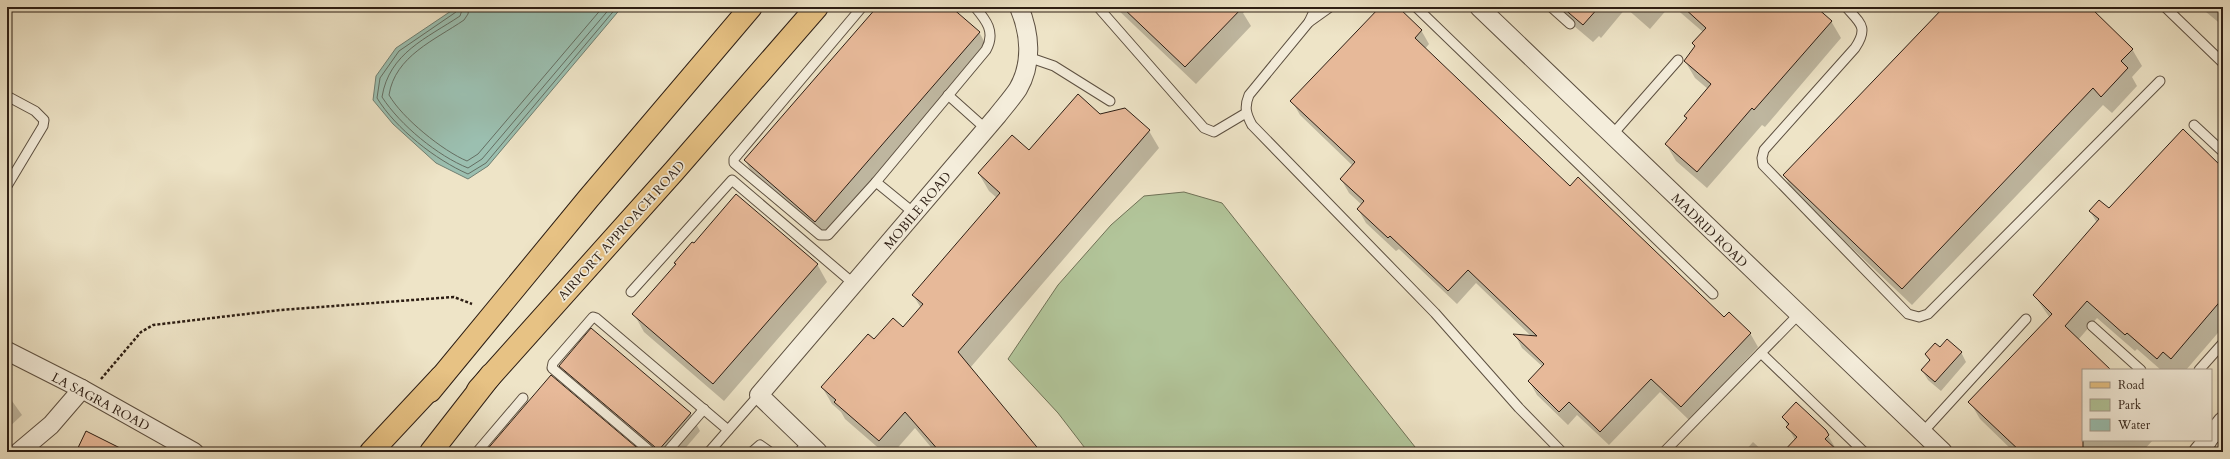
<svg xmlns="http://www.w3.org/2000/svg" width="2230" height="459" viewBox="0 0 2230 459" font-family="Cardo,serif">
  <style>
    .green { fill: #b2c59a; stroke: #707257 }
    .water { fill: #9bbfb0; stroke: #6f7f72 }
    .shadow { fill: #0003 }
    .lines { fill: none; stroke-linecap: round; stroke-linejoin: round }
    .shore { stroke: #646e62; stroke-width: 1 }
    .building { fill: #e7b999; stroke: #2d1e14 }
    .lane-casing { stroke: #5d5041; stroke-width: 11 }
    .street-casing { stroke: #5d5041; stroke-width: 20 }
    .primary-casing { stroke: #2d1e14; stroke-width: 24 }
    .highway-casing { stroke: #2d1e14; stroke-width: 24 }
    .path { stroke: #2d1e14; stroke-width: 2.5; stroke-dasharray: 3 2; stroke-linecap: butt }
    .lane { stroke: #f4eddb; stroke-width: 9 }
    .street { stroke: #f4eddb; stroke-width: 18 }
    .primary { stroke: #e7c284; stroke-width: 22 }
    .highway { stroke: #e7c284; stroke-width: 22 }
    .labels { text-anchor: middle; stroke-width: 3.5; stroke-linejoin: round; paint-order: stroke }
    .street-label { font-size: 13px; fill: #2d1e14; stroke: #f4eddb }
  </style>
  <rect width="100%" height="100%" fill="#eee4c7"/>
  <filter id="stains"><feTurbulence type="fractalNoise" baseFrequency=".005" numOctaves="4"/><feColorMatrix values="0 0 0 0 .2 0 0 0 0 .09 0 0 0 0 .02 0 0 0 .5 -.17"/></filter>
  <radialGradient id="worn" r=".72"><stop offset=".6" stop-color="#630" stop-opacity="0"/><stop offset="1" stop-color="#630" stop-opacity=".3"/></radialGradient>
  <polygon class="green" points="1184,192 1222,203 1419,452 1088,452 1058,413 1008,359 1058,285 1111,225 1144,196"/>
  <polygon class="water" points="457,7 622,7 488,166 468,179 436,163 393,124 373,100 376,76 396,48"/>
  <g class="shadow">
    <polygon points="878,7 950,7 979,32 989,50 825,238 755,178 745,160"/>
    <polygon points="1115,7 1249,7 1243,13 1251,26 1196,84"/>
    <polygon points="1381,7 1397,7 1421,30 1429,44 1425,49 1570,187 1724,318 1750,333 1758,347 1689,420 1660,392 1609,445 1577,415 1568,425 1537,395 1529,381 1543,367 1522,348 1515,335 1532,337 1476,283 1457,304 1399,249 1396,251 1366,223 1358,209 1362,205 1349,193 1341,179 1353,166 1300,115 1292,101"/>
    <polygon points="1560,7 1669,7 1650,29 1626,8 1601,38 1599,36 1593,42 1567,20"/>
    <polygon points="1674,7 1815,7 1831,21 1841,38 1765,127 1762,125 1707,188 1676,161 1666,144 1687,119 1685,116 1708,89 1695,78 1685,61 1695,47 1693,43 1703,32"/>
    <polygon points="1945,7 2088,7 2132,49 2142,66 2132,77 2137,86 2112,113 2103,105 1912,305 1794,193 1784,175"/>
    <polygon points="2200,7 2223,7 2223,26"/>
    <polygon points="1124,109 1149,131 1159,148 970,368 1039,452 935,452 915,428 894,452 883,452 845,419 841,412 832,404 822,387 874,341 903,328 921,308 913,295 997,198 989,191 979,174 1029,151 1100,115"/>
    <polygon points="2223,169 2223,327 2186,370 2161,370 2137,349 2135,351 2097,318 2078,340 2110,370 2083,370 2083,440 2153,440 2142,452 2014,452 1980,419 1970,402 2050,318 2034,295 2097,223 2090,211 2109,209"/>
    <polygon points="675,263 817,264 827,282 724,401 644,332 634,314 676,265"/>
    <polygon points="1940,349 1961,352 1966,362 1941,391 1928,380 1922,370 1930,362 1926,354"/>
    <polygon points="560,366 690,413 700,431 682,452 651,452 570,384"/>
    <polygon points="7,394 22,415 7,429"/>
    <polygon points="1783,417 1825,431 1838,452 1784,452 1795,440"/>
    <polygon points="1753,442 1764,452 1744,452"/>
  </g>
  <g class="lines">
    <g class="shore">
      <path d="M458,7L456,12L399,51L380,78L377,98C396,129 436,160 468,174L486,163L617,7"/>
      <path d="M463,7L460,16C427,38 389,53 382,97C400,125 438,156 468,168L482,159L611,7"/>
      <path d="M469,7L468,14L464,20C435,40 395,56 389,95C402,118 443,151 467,161L478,154L603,7"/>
    </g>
  </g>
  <g class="building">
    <polygon points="877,7 951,7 980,32 815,222 744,160"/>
    <polygon points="1122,7 1243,7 1185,67"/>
    <polygon points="1380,7 1398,7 1422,30 1415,38 1570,186 1578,177 1724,317 1729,312 1751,333 1681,407 1651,379 1600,432 1569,402 1559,412 1528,381 1544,364 1513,334 1537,336 1468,270 1448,291 1390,236 1388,238 1357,209 1364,201 1340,179 1355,162 1290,101"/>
    <polygon points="1562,7 1599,7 1583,25"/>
    <polygon points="1683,7 1816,7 1832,21 1754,110 1752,108 1697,172 1665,144 1687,118 1684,116 1711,84 1684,61 1695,46 1692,43 1706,28"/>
    <polygon points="1944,7 2090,7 2133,49 2121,61 2128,68 2101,97 2093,88 1902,289 1783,175"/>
    <polygon points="1078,94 1100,114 1125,108 1150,130 958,352 1041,452 940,452 905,412 879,441 834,402 836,400 821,387 868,334 874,339 893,318 903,327 923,304 912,295 1000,193 978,173 1012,135 1029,150"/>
    <polygon points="2183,129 2223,168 2223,298 2171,359 2163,352 2157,359 2127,333 2125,335 2087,301 2065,326 2111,370 2083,370 2083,452 2021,452 1968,402 2052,314 2033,295 2099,219 2089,211 2099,200 2109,208"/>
    <polygon points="736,194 818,264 713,384 632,314 676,264 674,263 692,242 694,243"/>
    <polygon points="591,328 691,413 657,452 655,447 559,366"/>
    <polygon points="1947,339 1962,352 1935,382 1921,370 1930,360 1925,354 1935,343 1940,347"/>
    <polygon points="551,375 642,452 485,452"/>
    <polygon points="1796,402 1826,430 1829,435 1825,439 1839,452 1783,452 1797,437 1786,427 1789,424 1782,417"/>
    <polygon points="86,431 128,452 76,452"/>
  </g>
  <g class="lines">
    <g class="lane-casing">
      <g id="lane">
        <path d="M862,7L734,159V163L820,235H828L876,182L986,50C996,32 986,20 975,7"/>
        <polyline points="1098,7 1204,128 1214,132 1246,113"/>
        <path d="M1330,7L1309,22L1249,95C1244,107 1246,114 1252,125L1435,313L1519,408L1562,452"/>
        <polyline points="1416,7 1713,294"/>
        <polyline points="1551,7 1570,24"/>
        <path d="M1846,7C1860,23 1869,27 1855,48L1764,150L1762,158L1763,165L1908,314L1919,317L1928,314L2160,81"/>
        <polyline points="2165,7 2223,63"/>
        <polyline points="1309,22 1316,7"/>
        <polyline points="1028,57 1054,66 1110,101"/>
        <polyline points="948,95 986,129"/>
        <polyline points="7,96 35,111 44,120 43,126 7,186"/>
        <polyline points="2194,125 2223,152"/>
        <polyline points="1612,135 1678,60"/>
        <polyline points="876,182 914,213"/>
        <polyline points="631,292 732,180 854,284"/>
        <polyline points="2092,326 2141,370"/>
        <polyline points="1761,353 1864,452"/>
        <polyline points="2199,370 2223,343"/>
        <polyline points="1922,433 2026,319"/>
        <polyline points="477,452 523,398"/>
        <polyline points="651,452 552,368 553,363 593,317 596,318 728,430"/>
        <polyline points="667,452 704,409"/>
        <polyline points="709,452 759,395"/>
        <polyline points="752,452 760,445 770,452"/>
        <polyline points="799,452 808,442"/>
        <polyline points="1664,452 1798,315"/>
      </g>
    </g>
    <g class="street-casing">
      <g id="street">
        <polyline points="1479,7 1943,452"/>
        <polyline points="7,351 82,389 194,452"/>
        <polyline points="2211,436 2223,421"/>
        <polyline points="19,452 51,425 82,389"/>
        <path d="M818,452L759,395L997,116C1004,107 1012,98 1018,89C1033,63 1030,33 1019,7"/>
        <polyline points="2198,452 2208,440"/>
      </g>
    </g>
    <g class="primary-casing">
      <g id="primary">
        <polyline points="478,390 675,170 817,7"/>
        <polyline points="430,391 588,199 751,7"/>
      </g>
    </g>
    <g class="highway-casing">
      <g id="highway">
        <polyline points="371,452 441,377"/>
        <polyline points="431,452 491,375"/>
      </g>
    </g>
    <polyline class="path" points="101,379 141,332 153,325 280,310 426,299 454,297 472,304"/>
    <use href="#lane" class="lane"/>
    <use href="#street" class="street"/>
    <use href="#primary" class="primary"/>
    <use href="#highway" class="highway"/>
  </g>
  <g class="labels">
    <g class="street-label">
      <text transform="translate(917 210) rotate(-50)" y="5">MOBILE ROAD</text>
      <text transform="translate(621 230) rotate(-48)" y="5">AIRPORT APPROACH ROAD</text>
      <text transform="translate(1710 230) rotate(44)" y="5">MADRID ROAD</text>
      <text transform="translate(101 401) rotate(28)" y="5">LA SAGRA ROAD</text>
    </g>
  </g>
  <rect width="2230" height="459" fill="none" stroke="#eee4c7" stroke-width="24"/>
  <rect x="8" y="8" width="2214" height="443" fill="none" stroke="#2d1e14" stroke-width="2"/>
  <rect x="12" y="12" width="2206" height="435" fill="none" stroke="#2d1e14"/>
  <rect x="2082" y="369" width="130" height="72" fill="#f4eddb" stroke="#a49a8b"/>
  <rect x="2090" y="382" width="20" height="6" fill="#e7c284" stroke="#a49a8b"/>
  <text x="2118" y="389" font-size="12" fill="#2d1e14">Road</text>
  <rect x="2090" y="399" width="20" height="12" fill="#b2c59a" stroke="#a49a8b"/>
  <text x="2118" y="409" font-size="12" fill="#2d1e14">Park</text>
  <rect x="2090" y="419" width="20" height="12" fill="#9bbfb0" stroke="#a49a8b"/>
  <text x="2118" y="429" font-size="12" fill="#2d1e14">Water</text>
  <rect width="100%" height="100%" filter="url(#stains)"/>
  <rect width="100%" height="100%" fill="url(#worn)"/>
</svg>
